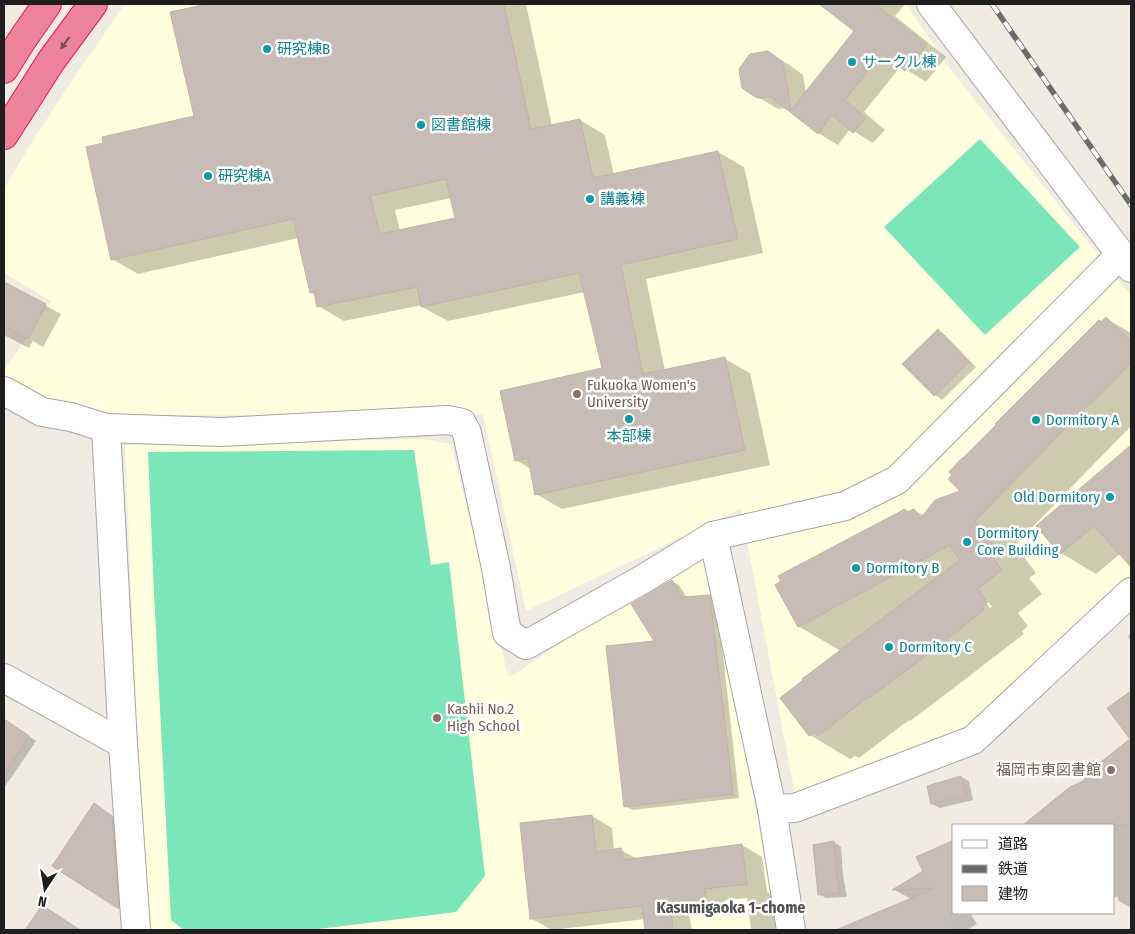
<svg xmlns="http://www.w3.org/2000/svg" width="1135" height="934" viewBox="0 0 1135 934" font-family="'Fira Sans Condensed','Noto Sans JP',sans-serif">
  <style>
    .education { fill: #fffedd }
    .pitch { fill: #7ae6b9 }
    .shadow { fill: #0003; fill-rule: evenodd }
    .building { fill: #c8bdb6; stroke: #c3b1a4; fill-rule: evenodd }
    .lines { fill: none; stroke-linecap: round; stroke-linejoin: round }
    .minor-casing { stroke: #a5a5a5; stroke-width: 30 }
    .highway-casing { stroke: #e91564; stroke-width: 30 }
    .minor { stroke: #fff; stroke-width: 28 }
    .highway { stroke: #ee849b; stroke-width: 28 }
    .rail-casing { stroke: #6c6c6c; stroke-width: 5.5 }
    .rail { stroke: #fff; stroke-width: 4; stroke-dasharray: 11; stroke-linecap: butt }
    .oneway { fill: #7c4c56 }
    .culture-dot { fill: #0f9aa8; stroke: #fff; stroke-width: 2 }
    .education-dot { fill: #8d6e63; stroke: #fff; stroke-width: 2 }
    .labels { text-anchor: middle; stroke-width: 5; stroke-linejoin: round; paint-order: stroke }
    .culture-label { font-size: 15px; fill: #0d838f; stroke: #fff; text-anchor: start }
    .education-label { font-size: 15px; fill: #785e54; stroke: #fff; text-anchor: start }
    .neighbourhood-label { font-size: 16px; font-weight: bold; fill: #515151; stroke: #fff }
  </style>
  <rect width="100%" height="100%" fill="#f0ebe3"/>
  <g class="education">
    <polygon points="125,4 906,4 951,70 1131,296 1131,580 960,731 796,800 741,509 526,611 483,415 107,415 43,406 4,383 4,371 51,301 4,273 4,189 30,145 75,76"/>
    <polygon points="423,439 451,444 508,676 513,675 707,547 778,930 150,930 138,760 125,445"/>
  </g>
  <g class="pitch">
    <polygon points="980,139 1080,247 985,335 884,227"/>
    <polygon points="414,450 431,565 449,562 485,876 456,912 310,930 184,930 171,920 154,592 148,452"/>
  </g>
  <g class="shadow">
    <path d="M214,4H526L552,126L580,120L605,135L614,175L718,152L744,167L763,253L646,279L665,371L725,359L750,373L770,465L562,509L536,494L531,469L516,460L604,369L585,292L448,321L422,307V305L344,321L318,306L316,296L311,292L298,238L138,274L112,259L195,117L172,13ZM451,198L456,219L400,231L395,210Z"/>
    <polygon points="821,4 905,4 895,16 946,57 926,82 901,66 864,112 885,130 873,143 850,129 838,145 818,133 787,108 778,109 758,97 768,53 788,64 803,75 806,93 855,31"/>
    <polygon points="4,283 61,314 43,347 33,341 29,348 4,335"/>
    <path d="M1107,319L1131,333V426L1015,545L1036,573L1029,578L1042,594L1018,613L1028,626L1022,631L1024,634L959,684L910,721L909,720L859,758L855,756L850,759L810,735L841,651L798,626L905,510L909,513L914,510L924,516L962,491ZM981,596H984L992,607L990,608Z"/>
    <polygon points="938,330 945,335 976,367 942,400 935,395"/>
    <polygon points="1131,446 1131,562 1126,559 1121,553 1096,574 1061,553 1037,525 1077,493"/>
    <polygon points="672,581 679,585 687,598 709,597 717,601 739,798 633,810 625,806 656,642"/>
    <polygon points="1131,633 1131,642 1128,636"/>
    <polygon points="4,719 36,741 4,788"/>
    <polygon points="1131,739 1131,908 1119,901 1117,896 1114,898 1114,825 1042,825 1035,817 1086,781 1085,777"/>
    <polygon points="961,777 969,781 973,800 940,808 932,804 929,787"/>
    <polygon points="102,809 119,821 126,912 53,866"/>
    <polygon points="592,816 612,828 614,850 621,850 637,859 742,845 762,857 767,892 781,900 787,930 751,930 747,898 725,900 726,909 689,915 692,930 646,930 645,919 552,930 532,919"/>
    <polygon points="834,842 841,847 843,875 847,897 826,898 819,894"/>
    <polygon points="925,872 954,913 970,913 977,924 967,930 869,930 863,920 911,899 895,890"/>
    <polygon points="43,907 58,916 80,930 27,930"/>
  </g>
  <g class="building">
    <path d="M208,4H504L531,129L580,119L593,178L718,151L738,239L621,265L643,374L725,357L745,450L535,495L528,458L515,461L500,391L602,368L579,273L421,307L417,287L317,307L314,292L310,293L293,219L111,260L86,147L103,143L102,137L194,116L170,12ZM446,179L455,218L380,234L370,196Z"/>
    <polygon points="819,4 875,4 927,45 905,71 882,53 845,100 866,118 853,133 832,115 818,134 771,97 757,98 742,88 739,69 750,54 768,51 783,62 791,110 854,31"/>
    <polygon points="4,282 46,304 28,339 4,326"/>
    <polygon points="1106,317 1131,341 1131,363 1092,403 1091,402 975,521 997,549 990,554 1002,570 978,589 988,602 982,607 984,610 919,661 869,698 868,697 818,736 815,732 809,736 780,698 803,680 802,679 960,560 950,545 798,627 775,585 781,581 778,576 905,509 907,512 914,509 920,519 935,500 960,491 948,479 952,475 949,472 962,458 963,458 996,425 995,424 1099,320 1101,322"/>
    <polygon points="938,329 969,362 934,396 902,364"/>
    <polygon points="1131,445 1131,567 1094,526 1060,554 1036,526"/>
    <polygon points="672,580 682,597 710,595 733,794 624,807 606,646 654,641 631,604"/>
    <polygon points="1131,691 1131,825 1023,825 1070,787 1085,780 1083,776 1130,739 1107,708"/>
    <polygon points="4,719 29,736 4,774"/>
    <polygon points="961,776 966,796 931,804 927,786"/>
    <polygon points="94,803 112,816 119,909 52,866"/>
    <polygon points="592,815 596,852 621,848 623,860 742,844 747,884 705,889 706,898 670,903 673,930 645,930 642,906 530,919 520,823"/>
    <polygon points="954,840 954,913 961,913 963,916 952,922 956,930 836,930 935,888 892,890 923,871 916,857"/>
    <polygon points="834,841 836,870 840,893 818,895 813,845"/>
    <polygon points="42,905 80,930 25,930"/>
  </g>
  <g class="lines">
    <g class="minor-casing">
      <g id="minor">
        <polyline points="931,4 1131,268"/>
        <polyline points="4,391 42,412 71,417 106,428 221,432 448,420 462,423 467,433 496,568 507,633 526,645 643,579 713,536 845,506 897,480 1121,254"/>
        <polyline points="106,428 123,744 136,930"/>
        <polyline points="713,536 772,809 791,930"/>
        <polyline points="4,678 123,744"/>
        <polyline points="772,809 795,808 973,740 1131,592"/>
      </g>
    </g>
    <g class="highway-casing">
      <g id="highway">
        <polyline points="4,69 20,43 47,4"/>
        <polyline points="4,135 51,61 93,4"/>
      </g>
    </g>
    <use href="#minor" class="minor"/>
    <use href="#highway" class="highway"/>
    <g class="rail-casing">
      <polyline id="rail" points="992,4 1131,205"/>
    </g>
    <use href="#rail" class="rail"/>
  </g>
  <defs><path id="oneway-solid" d="M-6-.8H1V-3.2L6.5 0L1 3.2V.8H-6Z" transform="scale(1.25)"/></defs>
  <use class="oneway" href="#oneway-solid" transform="translate(65 43) rotate(126)"/>
  <g class="culture-dot">
    <circle cx="267" cy="49" r="5"/>
    <circle cx="852" cy="62" r="5"/>
    <circle cx="421" cy="125" r="5"/>
    <circle cx="208" cy="176" r="5"/>
    <circle cx="590" cy="199" r="5"/>
    <circle cx="629" cy="419" r="5"/>
    <circle cx="1036" cy="420" r="5"/>
    <circle cx="1110" cy="497" r="5"/>
    <circle cx="967" cy="542" r="5"/>
    <circle cx="856" cy="568" r="5"/>
    <circle cx="889" cy="647" r="5"/>
  </g>
  <g class="education-dot">
    <circle cx="577" cy="394" r="5"/>
    <circle cx="437" cy="718" r="5"/>
    <circle cx="1111" cy="770" r="5"/>
  </g>
  <g class="labels">
    <g class="culture-label">
      <text x="277" y="54">研究棟B</text>
      <text x="862" y="67">サークル棟</text>
      <text x="431" y="130">図書館棟</text>
      <text x="218" y="181">研究棟A</text>
      <text x="600" y="204">講義棟</text>
      <text x="1046" y="425">Dormitory A</text>
      <text x="629" y="441" text-anchor="middle">本部棟</text>
      <text x="1100" y="502" text-anchor="end">Old Dormitory</text>
      <text x="977" y="538">Dormitory<tspan x="977" dy="17">Core Building</tspan></text>
      <text x="866" y="573">Dormitory B</text>
      <text x="899" y="652">Dormitory C</text>
    </g>
    <g class="education-label">
      <text x="587" y="390">Fukuoka Women's<tspan x="587" dy="17">University</tspan></text>
      <text x="447" y="714">Kashii No.2<tspan x="447" dy="17">High School</tspan></text>
      <text x="1101" y="775" text-anchor="end">福岡市東図書館</text>
    </g>
    <g class="neighbourhood-label">
      <text x="731" y="913">Kasumigaoka 1-chome</text>
    </g>
  </g>
  <rect width="1135" height="934" fill="none" stroke="#1e1e1e" stroke-width="10"/>
  <rect x="952" y="824" width="162" height="90" fill="#ffffff" stroke="#a5a5a5"/>
  <rect x="962" y="840" width="25" height="8" fill="#ffffff" stroke="#a5a5a5"/>
  <text x="998" y="849" font-size="15" fill="#1e1e1e">道路</text>
  <rect x="962" y="865" width="25" height="8" fill="#6c6c6c" stroke="#a5a5a5"/>
  <text x="998" y="874" font-size="15" fill="#1e1e1e">鉄道</text>
  <rect x="962" y="886" width="25" height="15" fill="#c8bdb6" stroke="#a5a5a5"/>
  <text x="998" y="899" font-size="15" fill="#1e1e1e">建物</text>
  <g transform="translate(45 889) rotate(192)" stroke="#ffffff" stroke-width="4" paint-order="stroke">
  <path d="M0-4L9 19L0 12L-9 19Z" fill="#1e1e1e"/>
  <text y="-8" font-size="14" font-weight="bold" text-anchor="middle" fill="#1e1e1e">N</text>
  </g>
</svg>
